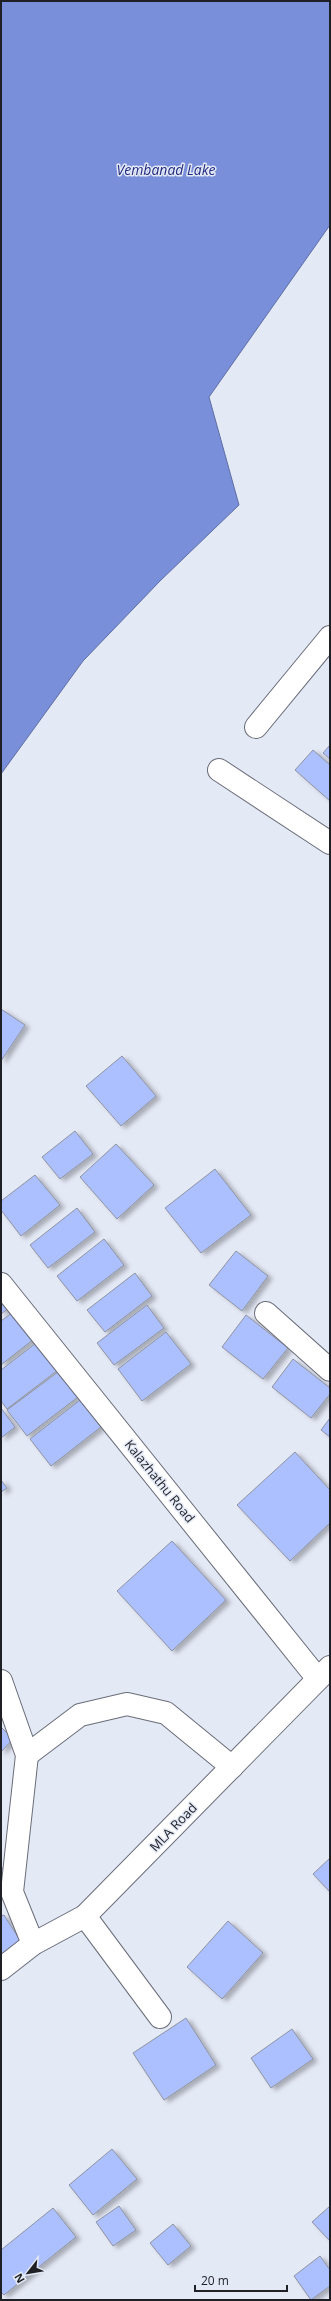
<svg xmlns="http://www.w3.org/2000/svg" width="331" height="2301" viewBox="0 0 331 2301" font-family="'Open Sans',sans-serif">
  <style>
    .water { fill: #7a8fda; stroke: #5e6ea4 }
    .building { fill: #acbffe; stroke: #8e939f; filter: url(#shadow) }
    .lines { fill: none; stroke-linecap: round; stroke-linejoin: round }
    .minor-casing { stroke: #6a6d79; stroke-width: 24 }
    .minor { stroke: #fff; stroke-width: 22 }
    .labels { text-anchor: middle; stroke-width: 3; stroke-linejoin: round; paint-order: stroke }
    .street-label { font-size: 13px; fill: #1e2025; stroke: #e4e9f6 }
    .water-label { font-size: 14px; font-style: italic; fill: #212b81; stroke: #e4e9f6 }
  </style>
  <defs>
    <filter id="shadow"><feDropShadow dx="4.5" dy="2.5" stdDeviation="2" flood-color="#0004"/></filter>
  </defs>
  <rect width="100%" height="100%" fill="#e4e9f6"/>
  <polygon class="water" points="1,1 330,1 330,225 209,397 239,505 160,581 83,661 1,774"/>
  <g class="building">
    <polygon points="330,745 330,759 323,753"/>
    <polygon points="313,750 330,765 330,801 295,770"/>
    <polygon points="1,1009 25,1025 1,1061"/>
    <polygon points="122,1056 156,1096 121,1126 86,1086"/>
    <polygon points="75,1131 93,1154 60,1179 42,1157"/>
    <polygon points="116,1144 154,1185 117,1219 80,1177"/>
    <polygon points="215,1169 251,1215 201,1253 165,1208"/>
    <polygon points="35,1175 60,1205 21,1236 1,1210 1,1201"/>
    <polygon points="77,1208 95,1232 48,1268 30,1245"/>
    <polygon points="104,1239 124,1265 77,1301 57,1276"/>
    <polygon points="236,1251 268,1276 242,1311 209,1285"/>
    <polygon points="135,1273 152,1296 105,1332 87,1310"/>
    <polygon points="1,1296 10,1307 1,1314"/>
    <polygon points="147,1305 164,1328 114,1365 97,1343"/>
    <polygon points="13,1312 34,1339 1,1365 1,1321"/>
    <polygon points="246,1315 288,1348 263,1379 222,1347"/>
    <polygon points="166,1332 191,1364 142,1401 118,1369"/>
    <polygon points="36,1343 58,1370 7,1409 1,1401 1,1370"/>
    <polygon points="293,1359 330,1388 330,1394 311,1418 272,1387"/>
    <polygon points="58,1372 78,1397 27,1436 7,1410"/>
    <polygon points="80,1400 101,1427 51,1466 30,1439"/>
    <polygon points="1,1408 15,1427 1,1438"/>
    <polygon points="330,1418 330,1437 321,1430"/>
    <polygon points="295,1452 330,1490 330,1523 290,1561 237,1505"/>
    <polygon points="1,1480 7,1488 1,1492"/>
    <polygon points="172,1541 226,1600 172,1651 117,1591"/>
    <polygon points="1,1727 13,1739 1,1752"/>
    <polygon points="330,1858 330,1892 313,1874"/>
    <polygon points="1,1866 9,1879 1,1884"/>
    <polygon points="4,1915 25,1948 1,1964 1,1916"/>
    <polygon points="228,1921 263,1953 222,1999 187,1967"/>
    <polygon points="186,2018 216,2065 164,2100 133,2053"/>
    <polygon points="292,2029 313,2059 271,2088 251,2058"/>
    <polygon points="112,2149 137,2179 93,2215 69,2185"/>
    <polygon points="119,2206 136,2230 113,2246 96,2222"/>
    <polygon points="330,2206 330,2241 312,2222"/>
    <polygon points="53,2208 76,2237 4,2295 1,2292 1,2250"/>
    <polygon points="173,2224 191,2246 168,2265 150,2243"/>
    <polygon points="320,2256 330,2270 330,2286 311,2300 294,2276"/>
  </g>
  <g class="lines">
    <g class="minor-casing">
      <g id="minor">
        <polyline points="256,727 330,637"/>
        <polyline points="219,770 330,843"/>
        <polyline points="1,1284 318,1679"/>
        <polyline points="266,1313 330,1370"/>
        <polyline points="1,1681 27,1755 12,1892 33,1944"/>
        <polyline points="27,1755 80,1715 127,1704 166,1713 232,1767"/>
        <polyline points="85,1916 160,2017"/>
        <polyline points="1,1969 33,1944 85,1916 330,1667"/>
      </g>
    </g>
    <use href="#minor" class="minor"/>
  </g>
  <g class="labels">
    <g class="street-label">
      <text transform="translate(160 1481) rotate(51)" y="5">Kalazhathu Road</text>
      <text transform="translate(173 1827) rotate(-46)" y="5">MLA Road</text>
    </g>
    <g class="water-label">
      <text x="166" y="175">Vembanad Lake</text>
    </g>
  </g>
  <rect width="331" height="2301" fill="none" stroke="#1e2025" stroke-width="4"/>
  <g transform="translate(28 2273) rotate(239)" stroke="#e4e9f6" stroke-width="3" paint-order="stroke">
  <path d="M0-3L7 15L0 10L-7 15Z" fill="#1e2025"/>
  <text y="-6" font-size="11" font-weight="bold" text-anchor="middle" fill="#1e2025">N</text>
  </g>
  <path d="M195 2285v6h92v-6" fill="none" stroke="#1e2025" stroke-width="2"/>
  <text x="201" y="2285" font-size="12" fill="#1e2025" stroke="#e4e9f6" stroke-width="3" paint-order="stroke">20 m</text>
</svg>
